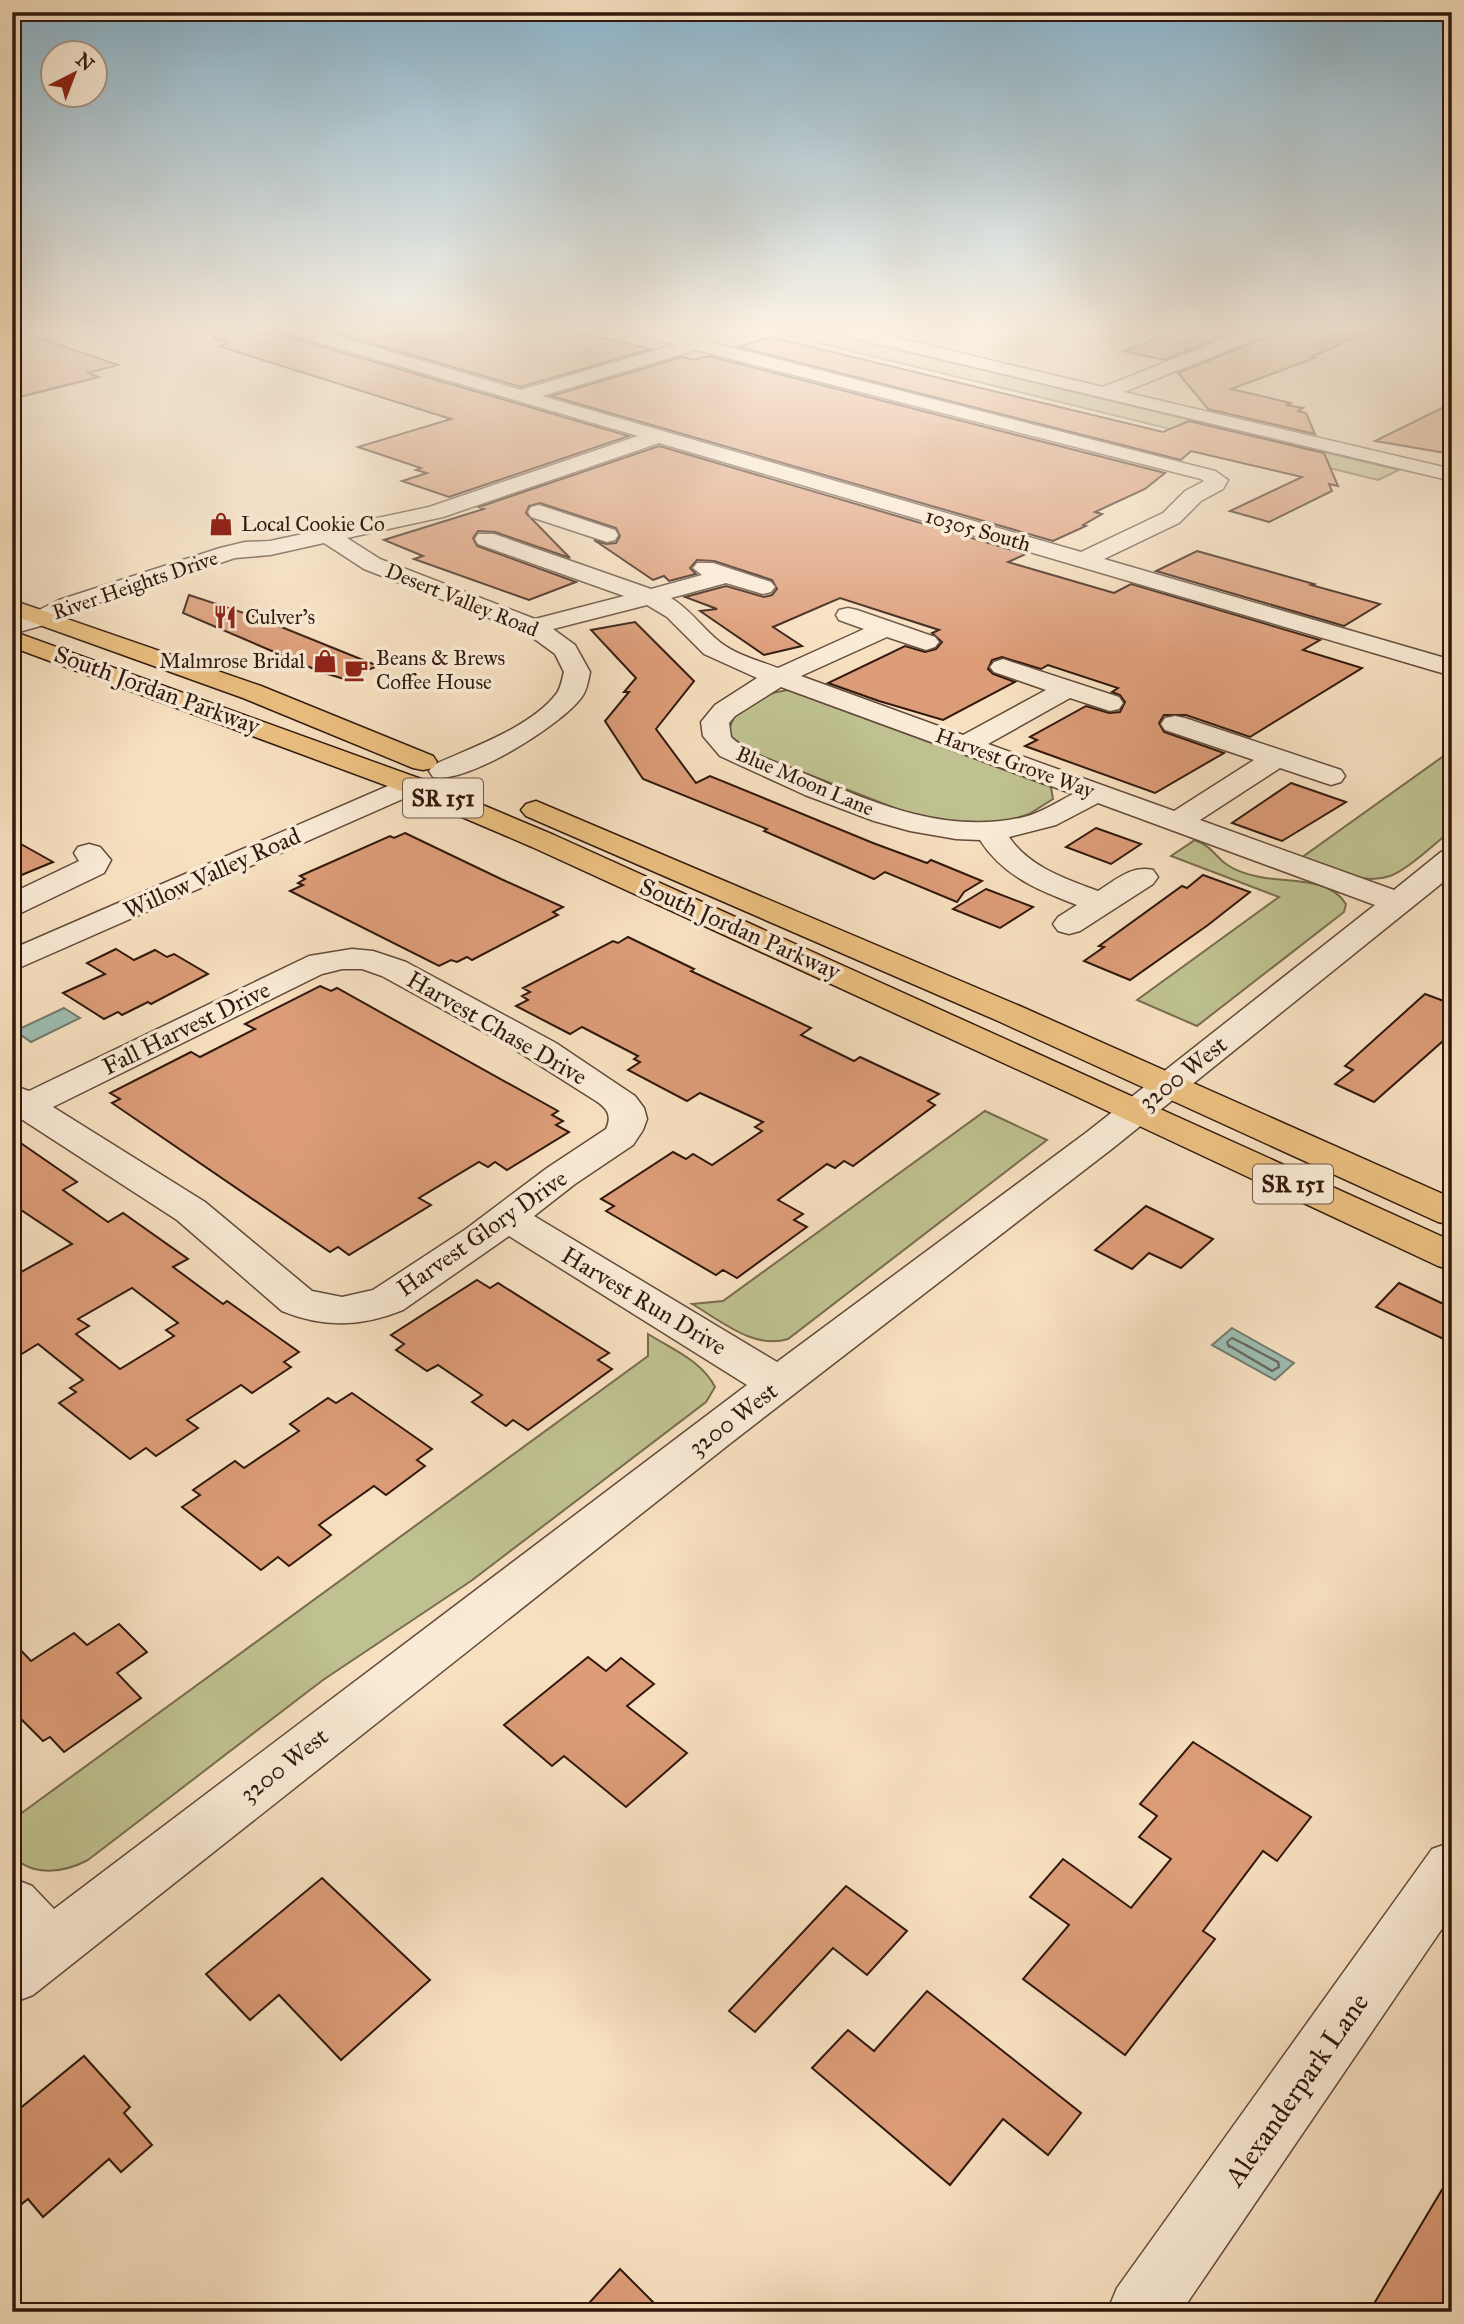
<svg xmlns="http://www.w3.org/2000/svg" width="1464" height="2324" viewBox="0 0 1464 2324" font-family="'IM FELL Great Primer',serif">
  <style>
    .green { fill: #bfc190; stroke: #786c4e; stroke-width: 2 }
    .water { fill: #9dbdb1; stroke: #727b6f; stroke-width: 2 }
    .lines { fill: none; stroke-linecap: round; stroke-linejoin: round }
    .shore-far1 { stroke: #676a5f; stroke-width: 2 }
    .shore { stroke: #676a5f; stroke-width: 2.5 }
    .building { fill: #dc9c78; stroke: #31180d; stroke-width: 2; fill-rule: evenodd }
    .minor-casing { stroke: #624a3a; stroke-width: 3 }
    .major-casing { stroke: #31180d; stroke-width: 3 }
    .minor { fill: #faebd6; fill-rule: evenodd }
    .major { fill: #ecc080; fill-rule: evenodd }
    .labels { text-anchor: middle; stroke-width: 7; stroke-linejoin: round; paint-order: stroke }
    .far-poi-label { font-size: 21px; fill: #31180d; stroke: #faebd6; text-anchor: start }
    .far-street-label { font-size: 21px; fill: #31180d; stroke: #faebd6 }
    .shield { fill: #faebd6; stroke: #6d5749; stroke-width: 2 }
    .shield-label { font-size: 23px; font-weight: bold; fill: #31180d }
    .street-label { font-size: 24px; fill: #31180d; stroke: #faebd6 }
    .near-street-label { font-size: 28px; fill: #31180d; stroke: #faebd6 }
  </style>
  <rect width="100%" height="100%" fill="#f7e0c0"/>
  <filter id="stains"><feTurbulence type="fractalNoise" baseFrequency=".00286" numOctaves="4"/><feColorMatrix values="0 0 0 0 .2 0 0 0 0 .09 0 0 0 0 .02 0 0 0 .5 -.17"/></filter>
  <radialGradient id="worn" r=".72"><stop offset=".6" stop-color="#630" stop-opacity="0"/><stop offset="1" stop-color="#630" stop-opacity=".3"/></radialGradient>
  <g class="green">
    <polygon points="774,332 824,332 1399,470 1378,480"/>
    <path d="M788,690L1051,787L1053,799L1029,814L1008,821L973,825L923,819L753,753L729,735C730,706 762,694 788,690Z"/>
    <path d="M1445,755L1452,757V830C1435,843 1409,869 1390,876C1361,886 1329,868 1301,858Z"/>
    <path d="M1195,840C1216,849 1214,857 1229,866C1238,872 1250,875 1260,877C1288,883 1328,876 1346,904L1344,912L1197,1026L1137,1000L1279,897L1171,856Z"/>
    <path d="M985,1111L1047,1140L788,1339C754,1350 720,1320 692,1304L723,1301Z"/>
    <path d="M648,1334C672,1349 702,1361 715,1387L706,1402L471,1581L323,1680L88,1860C63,1873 34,1877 12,1856V1820L648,1356Z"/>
  </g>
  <g class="water">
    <polygon points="64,1008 80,1018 31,1042 15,1031"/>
    <polygon points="1232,1328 1294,1363 1275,1380 1212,1345"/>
  </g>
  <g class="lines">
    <polyline class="shore-far1" points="1229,1347 1227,1342 1232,1338 1250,1347"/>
    <polyline class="shore" points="1228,1345 1272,1371 1279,1367 1278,1362 1246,1345"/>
  </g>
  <g class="building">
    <polygon points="12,332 21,332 118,365 88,373 99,377 12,399"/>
    <polygon points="215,332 293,332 296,339 629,436 449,497 402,481 427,473 416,470 421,468 358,447 451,419 218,346 229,344 214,339"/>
    <polygon points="333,332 573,332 651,349 521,387"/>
    <polygon points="1173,332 1233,332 1164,360 1123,351"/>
    <polygon points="1267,332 1368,332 1311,357 1315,358 1231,389 1291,403 1287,405 1303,408 1298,411 1306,413 1315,434 1208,409 1178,373 1264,338"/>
    <polygon points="770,337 1163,432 1189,421 1324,453 1338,486 1329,484 1332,491 1269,522 1230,511 1302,477 1191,451 1181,460 738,347"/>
    <polygon points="708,356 1165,473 1145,489 1095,512 1102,514 1083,525 1086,526 1053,541 551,396 682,357 694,360"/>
    <polygon points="1452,403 1452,454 1375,441"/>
    <polygon points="659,446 1026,554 1008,562 1114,593 1131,584 1320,640 1303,650 1362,668 1250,737 1186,715 1164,715 1159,723 1164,732 1224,753 1155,793 1025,746 1037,740 1030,737 1086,706 1109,713 1120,712 1125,702 1120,695 1112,692 1118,688 1048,665 1041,669 1002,657 992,660 988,669 993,674 1015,682 943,720 879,701 828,683 905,646 925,652 936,649 942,642 932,633 939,630 840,598 773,627 802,646 764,655 700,611 717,609 685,597 726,586 764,597 772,595 777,589 772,580 714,561 697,560 690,568 696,574 669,581 664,576 653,580 594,540 606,544 616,543 620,536 616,528 540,503 529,506 526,513 570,558 495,532 478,531 473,538 477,546 576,582 529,600 414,559 423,556 384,540 484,509 479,507"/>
    <polygon points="1197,551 1314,584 1311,585 1380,604 1344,626 1156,571"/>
    <polygon points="189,595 259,618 378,666 344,679 321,672 183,613"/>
    <polygon points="635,622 694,681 656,729 696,783 710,776 873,843 927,863 931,860 982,881 964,892 957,902 885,872 874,879 764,831 767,829 643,779 605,721 629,692 624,692 636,678 591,630"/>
    <polygon points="1291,783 1346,802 1282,841 1232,823"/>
    <polygon points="1096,828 1141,844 1111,864 1066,847"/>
    <polygon points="405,833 501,879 563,907 553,912 558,915 472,960 467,957 457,962 451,960 439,966 290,891 303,885 298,883 305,879 300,876 390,836 394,838"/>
    <polygon points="12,839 53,862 12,879"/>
    <polygon points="1203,875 1250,892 1208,925 1130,980 1084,961 1104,947 1099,946 1182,886 1187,888"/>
    <polygon points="986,889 1033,907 1000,928 953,909"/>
    <polygon points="628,937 694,969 691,971 811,1028 801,1035 854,1061 860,1057 939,1094 928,1101 935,1105 853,1166 844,1161 835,1168 827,1164 778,1200 803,1214 794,1220 807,1227 737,1278 723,1270 716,1275 606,1211 614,1206 601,1199 673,1152 686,1159 693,1154 712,1165 762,1131 755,1127 763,1122 700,1093 687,1101 628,1070 640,1062 634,1059 638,1056 582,1027 570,1034 516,1006 528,1000 522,996 530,992 523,988 613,941 618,943"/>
    <polygon points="116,949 134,960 155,950 167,957 174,954 208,974 151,1004 148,1002 122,1015 118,1012 104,1019 63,993 105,974 87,963"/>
    <polygon points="320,986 331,991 337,988 558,1111 552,1115 563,1121 556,1125 569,1132 507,1170 495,1162 488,1167 479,1162 419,1198 431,1205 349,1255 338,1247 330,1252 112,1103 120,1099 110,1093 191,1052 200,1057 255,1029 245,1024"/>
    <polygon points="1425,994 1452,1004 1452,1033 1374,1102 1335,1084 1353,1070 1345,1066"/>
    <path d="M12,1137L77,1182L63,1190L108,1222L123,1213L188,1259L173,1267L223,1304L227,1301L299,1352L284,1362L291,1367L252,1393L241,1385L187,1420L198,1428L156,1456L146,1448L130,1459L59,1403L76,1392L70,1388L83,1380L38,1344L12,1360V1277L72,1244L12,1204ZM132,1288L178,1323L166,1330L174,1336L120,1369L76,1334L89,1326L78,1319Z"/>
    <polygon points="1146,1206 1213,1239 1181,1268 1149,1253 1132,1269 1095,1250"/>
    <polygon points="477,1280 490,1288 498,1283 609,1353 598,1360 612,1369 528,1430 513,1420 506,1426 472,1402 482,1395 438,1365 427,1371 396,1350 404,1344 391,1335"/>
    <polygon points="1399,1283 1452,1308 1452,1343 1376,1307"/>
    <polygon points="352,1393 432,1449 417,1460 425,1466 386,1495 374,1486 319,1525 331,1535 289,1566 278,1557 261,1570 182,1507 200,1495 193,1490 235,1461 244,1468 299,1431 290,1424 328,1398 336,1403"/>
    <polygon points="119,1624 147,1652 117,1673 141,1698 64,1752 50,1737 43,1741 12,1710 12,1641 31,1661 74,1633 87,1645"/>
    <polygon points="588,1657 606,1671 621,1658 654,1684 627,1706 687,1753 626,1807 564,1756 552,1766 504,1725"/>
    <polygon points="1193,1742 1311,1817 1277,1861 1263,1851 1203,1931 1215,1939 1125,2055 1023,1979 1069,1925 1030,1897 1063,1859 1131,1908 1171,1859 1139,1837 1157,1816 1140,1804"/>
    <polygon points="322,1878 430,1980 341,2060 279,1995 250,2020 206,1974"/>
    <polygon points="846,1886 907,1931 867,1975 833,1948 755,2032 729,2011"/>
    <polygon points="927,1991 1081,2113 1048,2155 1003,2119 950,2185 812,2068 848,2030 874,2051"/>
    <polygon points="84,2056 130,2107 124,2113 152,2145 121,2172 109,2159 43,2217 28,2199 12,2212 12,2115"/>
    <polygon points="1452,2173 1452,2312 1369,2312"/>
    <polygon points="620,2269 663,2312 581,2312"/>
  </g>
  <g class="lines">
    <g class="minor-casing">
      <g id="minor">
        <path d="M295,332H323L521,390L676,344L642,336L640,332H670L1215,471L1228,480L1223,489L1201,501L1179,523L1104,559L1452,660V676L659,443L443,517L347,538L380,559L535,619L624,596L478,544L475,539L478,534H494L651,589L702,575L693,568L697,563H713L771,582L775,587L771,592L763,594L726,583L671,598C691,610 703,629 721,643C737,655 759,661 778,668L864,629L839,620L836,615L839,610L848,608L857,610L935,637L939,642L935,647L926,650L887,637L801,676L963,735L1046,690L994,672L990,667L994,662L1003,659L1012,662L1119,697L1123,703L1119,709L1110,711L1070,698L988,744L1174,811L1254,760L1165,730L1161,724L1165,718L1175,716L1185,718L1341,770L1345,776L1341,782L1331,785L1280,768L1200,820L1394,890L1441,852L1452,850V875L1113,1148L732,1442L33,1995L12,2003V1878L32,1886L54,1909L747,1385L509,1236L403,1310C361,1327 324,1328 282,1311L177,1220L12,1113V1085L29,1091L309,956L352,949L373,951L406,962L556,1043L635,1096L644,1108L647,1119L643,1130L633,1145L575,1184L534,1216L777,1362L1087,1132L1375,905L1098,803L1056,825L1009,837C1029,867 1066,879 1098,891C1116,880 1131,865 1153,870L1158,877L1153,884L1080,931L1069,934L1058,931L1053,924L1058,917L1077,905C1038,890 1003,876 980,840L956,839L910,831L874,821L805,795L720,756L703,736L701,722L715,705L757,678L704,654L667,617L647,605L553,629L575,645L590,672C588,681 587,691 581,698C561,725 466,785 433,777L429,771L433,765C471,748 532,727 557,693C561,687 562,679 564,672L555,654L525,632L364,569L324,543L270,555L235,558L77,610L51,623L12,634V619L33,613L59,600L220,548L245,542L270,541L429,507L638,436L297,336ZM696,350L1201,479L1204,481L1185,491L1163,513L1081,552L542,396ZM781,687L1073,794C1057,802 1041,813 1024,817C949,835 875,804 808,775C783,764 751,756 731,737L729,723L735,716ZM342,969H362L382,976L506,1044L596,1101C608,1109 612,1116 606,1129L547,1168L466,1229L373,1290L342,1297L312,1291L205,1202L53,1107L322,974Z"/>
        <polygon points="841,332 873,332 1103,387 1241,332 1265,332 1263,336 1124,392 1452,469 1452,481 849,337"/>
        <polygon points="539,505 615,530 618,535 615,540 607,542 531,517 528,512 531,507"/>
        <polygon points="411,776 421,779 425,785 421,791 12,971 12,949"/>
        <polygon points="89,844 100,847 111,860 104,873 23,912 12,915 12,893 79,861 74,853 78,847"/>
        <polygon points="1452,1842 1452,1914 1181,2312 1107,2312 1117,2288 1432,1849"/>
      </g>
    </g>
    <g class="major-casing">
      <g id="major">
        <polygon points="12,600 261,686 433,756 437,762 433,768 423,770 413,768 243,698 12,615"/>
        <polygon points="12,631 421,779 554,835 1452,1241 1452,1270 1438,1266 1069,1093 532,847 401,791 12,647"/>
        <polygon points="536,801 1022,1007 1452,1198 1452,1225 1438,1222 998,1021 526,816 521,810 526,804"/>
      </g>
    </g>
    <use href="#minor" class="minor"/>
    <use href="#major" class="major"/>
  </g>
  <linearGradient id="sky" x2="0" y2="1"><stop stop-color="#8ab8d2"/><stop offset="0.5" stop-color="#fbf1e3"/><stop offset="1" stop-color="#fbf1e3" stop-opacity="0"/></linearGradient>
  <rect width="1464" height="658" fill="url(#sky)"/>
  <defs>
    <g id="shop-bare" transform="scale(1.89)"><path d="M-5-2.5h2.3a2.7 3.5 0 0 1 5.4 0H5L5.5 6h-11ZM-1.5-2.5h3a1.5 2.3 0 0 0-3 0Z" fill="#8f2418" stroke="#faebd6" stroke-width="2.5" paint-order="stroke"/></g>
    <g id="restaurant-bare" transform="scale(1.89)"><path d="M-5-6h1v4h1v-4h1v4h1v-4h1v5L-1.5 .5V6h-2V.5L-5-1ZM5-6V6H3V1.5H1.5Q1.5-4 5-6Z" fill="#8f2418" stroke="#faebd6" stroke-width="2.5" paint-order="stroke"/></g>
    <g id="cafe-bare" transform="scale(1.89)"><path d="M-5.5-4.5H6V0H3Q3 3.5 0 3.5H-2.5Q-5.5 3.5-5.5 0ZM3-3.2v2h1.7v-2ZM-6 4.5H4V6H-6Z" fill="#8f2418" stroke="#faebd6" stroke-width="2.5" paint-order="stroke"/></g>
  </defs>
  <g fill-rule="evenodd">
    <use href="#shop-bare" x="221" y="524"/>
    <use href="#restaurant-bare" x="225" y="617"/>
    <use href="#shop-bare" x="325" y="661"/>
    <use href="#cafe-bare" x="356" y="670"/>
  </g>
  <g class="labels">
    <g class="far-poi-label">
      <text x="241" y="531">Local Cookie Co</text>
      <text x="245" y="624">Culver's</text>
      <text x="376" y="665">Beans &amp; Brews<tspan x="376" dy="24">Coffee House</tspan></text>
      <text x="305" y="668" text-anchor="end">Malmrose Bridal</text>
    </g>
    <g class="far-street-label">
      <text transform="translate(978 530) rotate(16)" y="7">10305 South</text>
      <text transform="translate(135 585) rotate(-19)" y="7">River Heights Drive</text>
      <text transform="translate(462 600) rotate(22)" y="7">Desert Valley Road</text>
      <text transform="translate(1015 763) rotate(20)" y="7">Harvest Grove Way</text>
      <text transform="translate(805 781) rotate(23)" y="7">Blue Moon Lane</text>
    </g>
    <g class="shield">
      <rect x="403" y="778.5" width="80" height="39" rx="5"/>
      <rect x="1253" y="1164.5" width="80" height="39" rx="5"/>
    </g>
    <g class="shield-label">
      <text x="443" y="806">SR 151</text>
      <text x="1293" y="1192">SR 151</text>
    </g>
    <g class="street-label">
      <text transform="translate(157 690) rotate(20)" y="8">South Jordan Parkway</text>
      <text transform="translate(212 873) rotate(-24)" y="8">Willow Valley Road</text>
      <text transform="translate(740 929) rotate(24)" y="8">South Jordan Parkway</text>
      <text transform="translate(186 1028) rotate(-26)" y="8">Fall Harvest Drive</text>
      <text transform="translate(497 1028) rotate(30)" y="8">Harvest Chase Drive</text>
      <text transform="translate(1183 1073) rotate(-38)" y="8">3200 West</text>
      <text transform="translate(482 1233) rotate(-35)" y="8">Harvest Glory Drive</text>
      <text transform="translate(644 1301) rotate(31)" y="8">Harvest Run Drive</text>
      <text transform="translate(733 1419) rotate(-37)" y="8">3200 West</text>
      <text transform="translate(284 1765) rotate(-38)" y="8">3200 West</text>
    </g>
    <g class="near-street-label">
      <text transform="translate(1296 2089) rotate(-55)" y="10">Alexanderpark Lane</text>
    </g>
  </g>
  <rect width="1464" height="2324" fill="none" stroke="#f7e0c0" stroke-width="42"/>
  <rect x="14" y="14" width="1436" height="2296" fill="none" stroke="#31180d" stroke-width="3.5"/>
  <rect x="21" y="21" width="1422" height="2282" fill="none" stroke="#31180d" stroke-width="2"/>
  <g transform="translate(74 74) rotate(42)"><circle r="33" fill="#faebd6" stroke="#aa9786" stroke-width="2"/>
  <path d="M0-5L12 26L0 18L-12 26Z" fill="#8f2418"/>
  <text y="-10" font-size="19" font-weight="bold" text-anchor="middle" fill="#31180d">N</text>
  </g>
  <rect width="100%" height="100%" filter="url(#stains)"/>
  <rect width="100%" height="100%" fill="url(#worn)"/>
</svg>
